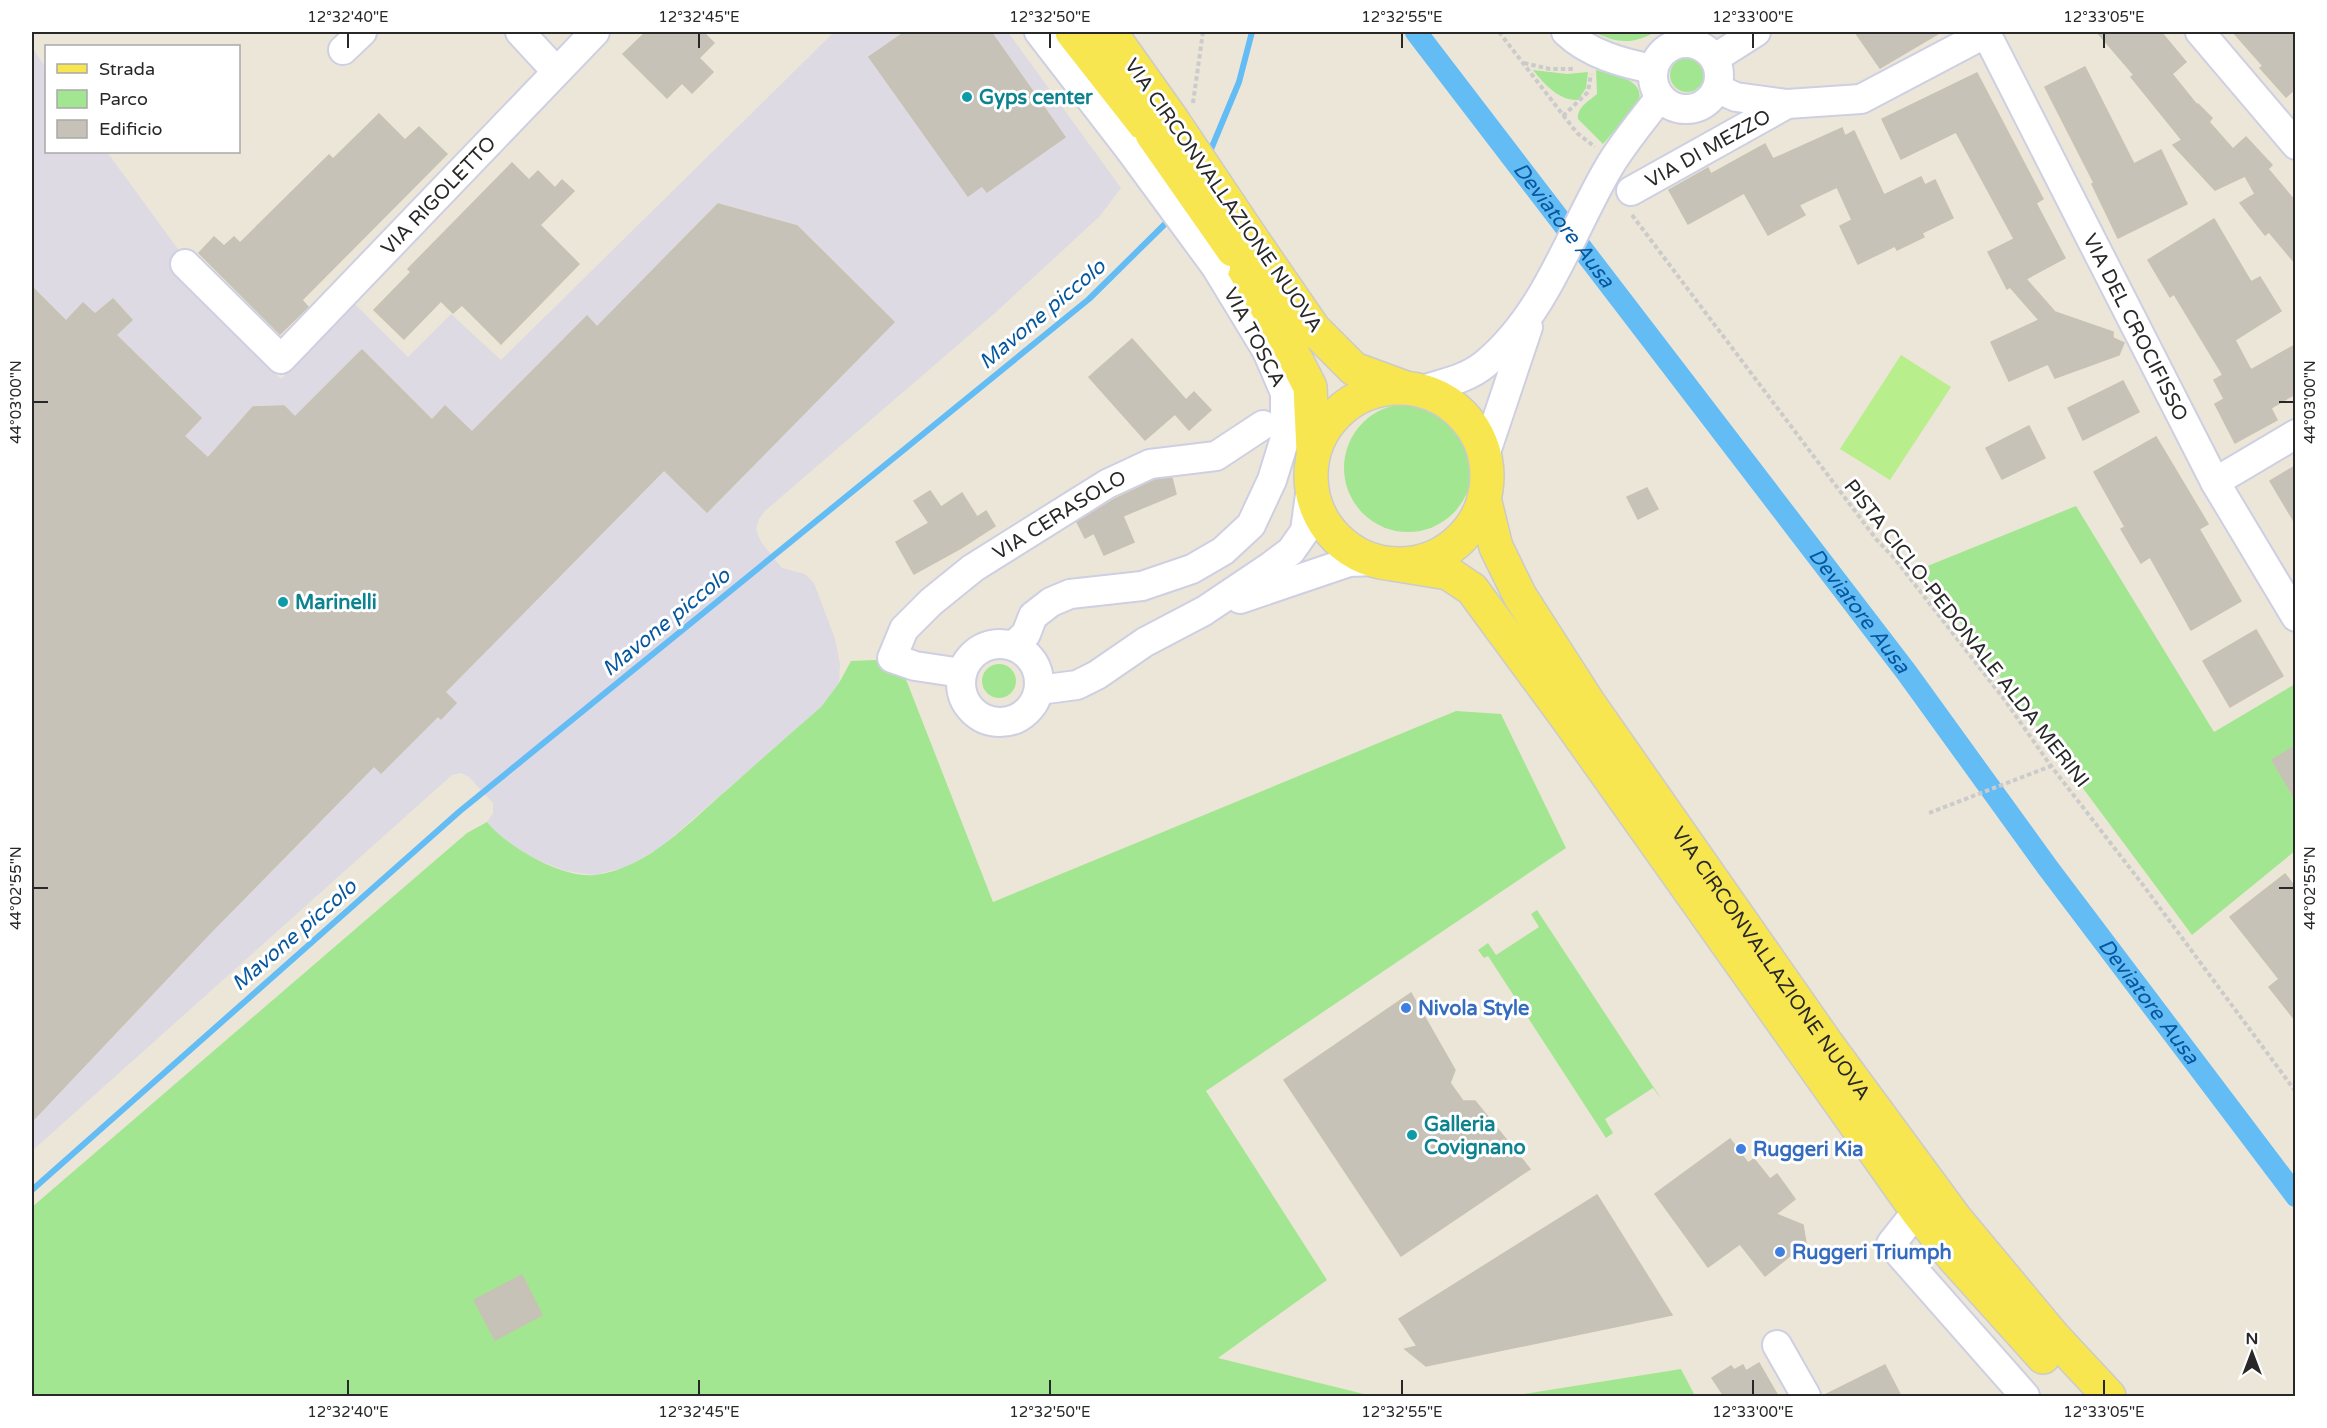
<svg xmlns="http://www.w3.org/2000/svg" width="2327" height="1428" viewBox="0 0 2327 1428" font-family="'Varela Round',sans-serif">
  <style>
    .industrial { fill: #dedae3 }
    .green { fill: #a3e691 }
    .pitch { fill: #b8ee8c }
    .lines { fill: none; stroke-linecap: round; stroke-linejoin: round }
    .stream { stroke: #64bcf5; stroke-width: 6 }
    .canal { stroke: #64bcf5; stroke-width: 22 }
    .building { fill: #c7c2b8; stroke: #c7c2b2; stroke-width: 1.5 }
    .minor-casing { stroke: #cecfe2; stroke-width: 32 }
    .major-casing { stroke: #cbcbcb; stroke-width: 36 }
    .path { stroke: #cbcbcb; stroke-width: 4; stroke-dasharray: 4.5 3; stroke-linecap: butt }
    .minor { stroke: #fff; stroke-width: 28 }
    .major { stroke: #f8e651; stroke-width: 33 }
    .minor-bridge-casing { stroke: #cecfe2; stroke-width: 32; stroke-linecap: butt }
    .major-bridge-casing { stroke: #cbcbcb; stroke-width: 36; stroke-linecap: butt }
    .minor-bridge { stroke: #fff; stroke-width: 28 }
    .major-bridge { stroke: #f8e651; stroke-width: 33 }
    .ticks { fill: none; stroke: #282828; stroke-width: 2 }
    .culture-dot { fill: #0f9aa8; stroke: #fff; stroke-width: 2 }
    .shop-dot { fill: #3f7fe0; stroke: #fff; stroke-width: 2 }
    .labels { text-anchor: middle; stroke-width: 6; stroke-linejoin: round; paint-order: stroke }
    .culture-label { font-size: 20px; font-weight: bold; fill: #0d838f; stroke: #fff; text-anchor: start }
    .street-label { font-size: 20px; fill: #282828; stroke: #fff }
    .shop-label { font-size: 20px; font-weight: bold; fill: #366cbe; stroke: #fff; text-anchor: start }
    .water-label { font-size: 21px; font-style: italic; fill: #06579e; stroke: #fff }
    .neatline { fill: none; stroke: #282828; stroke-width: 2 }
    .ticks-label { font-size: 15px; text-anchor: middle; fill: #282828 }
  </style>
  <rect width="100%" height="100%" fill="#ece6d8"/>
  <polygon class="industrial" points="834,32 1008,32 1121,188 1100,216 995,313 765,511 759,519 756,529 761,542 782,568 805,574 814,583 835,639 840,664 839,683 821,707 661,847 626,867 594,875 566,871 530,857 496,833 487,822 493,813 493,803 469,777 461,773 452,775 32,1151 32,47 46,68 46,152 107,152 178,249 169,266 281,379 355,304 408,357 451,314 501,360"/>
  <g class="green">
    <path d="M1594,32H1655C1633,45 1616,43 1594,32Z"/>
    <circle cx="1687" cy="75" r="17"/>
    <path d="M1533,70L1567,74L1588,72L1586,88L1578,100C1559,101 1544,84 1533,70Z"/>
    <path d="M1596,70C1613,75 1645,78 1639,102L1603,144L1578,119C1577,107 1589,101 1597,94Z"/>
    <circle cx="1408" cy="468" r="64"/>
    <polygon points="2076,506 2214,732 2295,684 2295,754 2290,749 2272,761 2295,799 2295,851 2192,935 1920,569"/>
    <path d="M898,659L993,902L1456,711L1501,714L1566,848L1206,1091L1327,1280L1218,1358L1372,1396H32V1207L467,833L487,822C507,847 563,879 595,875C649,868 689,822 728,789C759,761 790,734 821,707L839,683L851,661Z"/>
    <circle cx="999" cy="681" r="17"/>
    <polygon points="1537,910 1662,1100 1653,1088 1605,1119 1613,1133 1606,1138 1488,956 1484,958 1478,950 1488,943 1496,955 1539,927 1531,914"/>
    <polygon points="1681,1369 1695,1396 1511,1396"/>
  </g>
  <polygon class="pitch" points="1901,355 1951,387 1890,480 1840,449"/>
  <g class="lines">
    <g class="stream">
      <polyline points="1209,154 1239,82 1252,32"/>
      <polyline points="32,1190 460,811 1089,299 1170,219"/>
    </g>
    <path class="canal" id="s1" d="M1416,32L1907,673L2048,868L2296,1196"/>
  </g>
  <g class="building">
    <polygon points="646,32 703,32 714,43 699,58 713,72 692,93 682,83 667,98 623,54"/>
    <polygon points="905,32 991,32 1065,137 987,192 982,186 968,196 869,57"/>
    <polygon points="1855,32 1941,32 1880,68"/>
    <polygon points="2097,32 2161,32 2186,62 2172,74 2197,105 2198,104 2212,118 2209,122 2233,149 2246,137 2272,165 2268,169 2295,201 2295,263 2269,232 2265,235 2240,203 2255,194 2245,176 2215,190 2173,145 2182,140 2131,77 2134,75"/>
    <polygon points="2233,32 2295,32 2295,89 2286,97 2260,68 2263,66"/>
    <polygon points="2085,67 2134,164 2161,150 2187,204 2118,238 2092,184 2094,183 2045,87"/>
    <polygon points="1977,73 2043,199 2036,203 2065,258 2026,279 2055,312 2113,332 2113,338 2124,343 2119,355 2055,378 2048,364 2009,381 1991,342 2039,320 2010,287 2007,289 1988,252 2014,239 1956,132 1901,159 1882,119"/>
    <polygon points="379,114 405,140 419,127 447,154 302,300 308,307 280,334 199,253 214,237 224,246 234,237 240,243 329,155 333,159"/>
    <polygon points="1842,128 1845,136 1854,131 1884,195 1921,177 1925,185 1935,180 1953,218 1922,233 1924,237 1897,250 1895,246 1858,264 1840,226 1852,220 1837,187 1799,205 1805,215 1768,235 1744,193 1688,224 1669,190 1708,168 1711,174 1765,144 1773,159"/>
    <polygon points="512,163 529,180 538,171 555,188 562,180 574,191 540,225 579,264 501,344 462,305 453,313 441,301 404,339 374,310 411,272 408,269"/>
    <polygon points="718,204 797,226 894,322 707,512 664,470 445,692 456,703 441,719 438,716 381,773 374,766 209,934 32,1121 32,287 66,321 83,303 95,314 113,299 132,320 116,335 201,418 184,436 208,458 253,407 284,406 295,417 362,350 432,420 445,406 472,432 587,316 597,327"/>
    <polygon points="2214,219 2251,282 2260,277 2281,311 2235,340 2251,370 2295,345 2295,394 2271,408 2277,420 2235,443 2215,404 2224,399 2214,380 2223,375 2174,294 2170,297 2148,260"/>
    <polygon points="1132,339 1186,400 1194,392 1211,410 1189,430 1175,414 1145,440 1089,377"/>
    <polygon points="2123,381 2139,412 2083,440 2068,408"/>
    <polygon points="2029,426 2045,458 2002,479 1986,448"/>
    <polygon points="2156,437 2208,524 2199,529 2241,601 2191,630 2150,557 2141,563 2121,529 2125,527 2094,472"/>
    <polygon points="2295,466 2295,523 2270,481"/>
    <polygon points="1172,478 1176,494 1123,516 1134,542 1104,555 1094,533 1085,538 1077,522 1115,499 1155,480"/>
    <polygon points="1647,488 1658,509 1638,519 1627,497"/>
    <polygon points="930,491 941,507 962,493 977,517 986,511 995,526 961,548 914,574 896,542 929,523 914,501"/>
    <polygon points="2256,630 2283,676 2230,707 2203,661"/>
    <polygon points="2295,746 2295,799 2272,760"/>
    <polygon points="2285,874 2295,887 2295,1020 2269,987 2279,979 2230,917"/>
    <polygon points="1411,993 1455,1070 1450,1083 1463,1101 1475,1101 1530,1169 1401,1256 1284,1080"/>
    <polygon points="1730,1139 1748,1163 1754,1159 1770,1179 1777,1174 1795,1199 1776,1214 1803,1225 1806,1243 1765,1276 1740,1244 1708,1267 1655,1194"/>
    <polygon points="1597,1195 1672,1315 1426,1366 1405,1349 1417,1346 1399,1319"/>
    <polygon points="522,1275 542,1315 495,1340 474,1300"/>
    <polygon points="1759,1363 1778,1396 1724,1396 1712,1378 1731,1366 1734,1370 1743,1365 1746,1371"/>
    <polygon points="1885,1365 1901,1396 1823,1396"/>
  </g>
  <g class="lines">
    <g class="minor-casing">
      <g id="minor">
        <polyline points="520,32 556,71"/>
        <polyline points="1039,32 1130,150"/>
        <path d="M1566,32C1589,54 1622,63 1653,69"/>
        <polyline points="2200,32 2296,145"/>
        <path id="s2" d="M1986,33L2215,482L2296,617"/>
        <circle cx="1686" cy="76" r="33"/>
        <polyline points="343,50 362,32"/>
        <polyline points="1715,58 1756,32"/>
        <polyline points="1718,89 1736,97 1787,104 1861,99 1988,32"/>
        <path id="s3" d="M1631,191L1787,104"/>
        <path id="s4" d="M185,264L281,359L595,32"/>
        <path d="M1422,390C1444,383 1467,379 1485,364C1546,314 1570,233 1609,167C1623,143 1643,120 1660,97"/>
        <polyline points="1485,455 1528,327"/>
        <polyline points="2215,482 2296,434"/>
        <polyline points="1240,599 1349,562 1376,561"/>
        <circle cx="1000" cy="683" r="39"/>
        <polyline points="1013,646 1026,634 1033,616 1051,602 1070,594 1142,586 1192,569 1223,551 1251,525 1272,480 1285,438 1285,393 1267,351 1216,267"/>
        <path id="s5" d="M962,673L915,666L892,658L904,629L931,602L973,568L1107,484L1150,464L1216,456L1263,425"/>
        <polyline points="1039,690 1077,685 1097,675 1145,642 1204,611 1271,566 1291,551 1305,531 1311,487"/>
        <polyline points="1917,1211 1891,1244 2025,1396"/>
        <polyline points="1777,1345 1806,1396"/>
      </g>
    </g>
    <g class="major-casing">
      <g id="major">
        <polyline points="1072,32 1152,134"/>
        <polyline points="1110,32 1171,118"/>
        <polyline points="1250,236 1314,329 1354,369 1403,387"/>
        <polyline points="1233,250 1285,338 1310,387 1313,451"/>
        <circle cx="1399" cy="476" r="88"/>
        <path id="s6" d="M1484,498L1496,547L1520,596L1588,702L1827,1044L1955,1218L2054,1337L2109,1396"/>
        <polyline points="1393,564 1448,573 1472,589 1567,718 1917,1211 1954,1258 2043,1357"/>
      </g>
    </g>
    <g class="path">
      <polyline points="1499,32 1577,133 1595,147"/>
      <polyline points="1524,63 1550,69 1575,69"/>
      <polyline points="1193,103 1203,32"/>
      <polyline points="1563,116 1588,92 1591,74"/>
      <polyline points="1632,215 1876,539 1895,559 2004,699 2051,766 2143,885 2296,1092"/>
      <polyline points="1929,813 2051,766"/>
    </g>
    <use href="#minor" class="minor"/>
    <use href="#major" class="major"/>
    <g class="minor-bridge-casing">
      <polyline id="minor-bridge" points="1130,150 1216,267"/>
    </g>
    <g class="major-bridge-casing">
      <g id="major-bridge">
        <polyline points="1171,118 1250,236"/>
        <polyline points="1152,134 1233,250"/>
      </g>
    </g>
    <use href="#minor-bridge" class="minor-bridge"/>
    <use href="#major-bridge" class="major-bridge"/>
  </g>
  <path class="ticks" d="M348,33V48M699,33V48M1050,33V48M1402,33V48M1753,33V48M2104,33V48M33,402H48M2279,402H2294M33,888H48M2279,888H2294M348,1380V1395M699,1380V1395M1050,1380V1395M1402,1380V1395M1753,1380V1395M2104,1380V1395"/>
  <g class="culture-dot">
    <circle cx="967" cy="97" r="6"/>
    <circle cx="283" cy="602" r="6"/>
    <circle cx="1412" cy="1135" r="6"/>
  </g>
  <g class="shop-dot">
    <circle cx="1406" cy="1008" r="6"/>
    <circle cx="1741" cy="1149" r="6"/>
    <circle cx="1780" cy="1252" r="6"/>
  </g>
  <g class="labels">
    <g class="culture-label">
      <text x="979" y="104">Gyps center</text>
      <text x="295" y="609">Marinelli</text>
      <text x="1424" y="1131">Galleria<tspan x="1424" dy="23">Covignano</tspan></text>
    </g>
    <g class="street-label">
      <text dy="7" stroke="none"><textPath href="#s3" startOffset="88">VIA DI MEZZO</textPath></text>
      <text dy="7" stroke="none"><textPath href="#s4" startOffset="362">VIA RIGOLETTO</textPath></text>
      <text transform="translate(1224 195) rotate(55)" y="7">VIA CIRCONVALLAZIONE NUOVA</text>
      <text dy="7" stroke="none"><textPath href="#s2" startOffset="330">VIA DEL CROCIFISSO</textPath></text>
      <text transform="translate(1255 337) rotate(62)" y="7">VIA TOSCA</text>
      <text dy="7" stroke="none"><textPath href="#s5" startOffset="297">VIA CERASOLO</textPath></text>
      <text transform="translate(1967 633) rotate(52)" y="7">PISTA CICLO-PEDONALE ALDA MERINI</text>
      <text dy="7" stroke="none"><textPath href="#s6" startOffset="550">VIA CIRCONVALLAZIONE NUOVA</textPath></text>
    </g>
    <g class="shop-label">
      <text x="1418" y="1015">Nivola Style</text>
      <text x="1753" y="1156">Ruggeri Kia</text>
      <text x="1792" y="1259">Ruggeri Triumph</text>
    </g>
    <g class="water-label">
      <text dy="7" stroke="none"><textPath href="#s1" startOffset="243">Deviatore Ausa</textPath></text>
      <text transform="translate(1042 314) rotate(-40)" y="7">Mavone piccolo</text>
      <text dy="7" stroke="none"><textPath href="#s1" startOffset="729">Deviatore Ausa</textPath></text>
      <text transform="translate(666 622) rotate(-39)" y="7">Mavone piccolo</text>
      <text transform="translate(294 935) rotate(-41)" y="7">Mavone piccolo</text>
      <text dy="7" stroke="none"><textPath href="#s1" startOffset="1215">Deviatore Ausa</textPath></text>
    </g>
  </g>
  <rect width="2327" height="1428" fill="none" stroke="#ffffff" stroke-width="66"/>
  <rect x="45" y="45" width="195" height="108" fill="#ffffff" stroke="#a9a9a9" stroke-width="1.5"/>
  <rect x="57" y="64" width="30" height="9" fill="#f8e651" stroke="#a9a9a9" stroke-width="1.5"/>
  <text x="99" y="75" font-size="18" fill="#282828">Strada</text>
  <rect x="57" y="90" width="30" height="18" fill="#a3e691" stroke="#a9a9a9" stroke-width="1.5"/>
  <text x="99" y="105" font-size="18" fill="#282828">Parco</text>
  <rect x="57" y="120" width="30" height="18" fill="#c7c2b8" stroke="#a9a9a9" stroke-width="1.5"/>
  <text x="99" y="135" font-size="18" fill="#282828">Edificio</text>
  <g transform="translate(2252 1353)" stroke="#ffffff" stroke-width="4.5" paint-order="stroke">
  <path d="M0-4.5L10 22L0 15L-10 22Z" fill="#282828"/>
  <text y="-9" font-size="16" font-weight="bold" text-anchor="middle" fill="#282828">N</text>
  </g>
  <rect x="33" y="33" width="2261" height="1362" class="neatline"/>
  <g class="ticks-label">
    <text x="348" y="22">12°32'40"E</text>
    <text x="699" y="22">12°32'45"E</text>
    <text x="1050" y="22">12°32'50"E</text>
    <text x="1402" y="22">12°32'55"E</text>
    <text x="1753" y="22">12°33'00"E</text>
    <text x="2104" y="22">12°33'05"E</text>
    <text transform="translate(16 402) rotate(-90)" y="5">44°03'00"N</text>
    <text transform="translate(2310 402) rotate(-90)" y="5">44°03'00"N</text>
    <text transform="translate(16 888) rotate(-90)" y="5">44°02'55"N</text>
    <text transform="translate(2310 888) rotate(-90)" y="5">44°02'55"N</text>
    <text x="348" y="1417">12°32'40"E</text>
    <text x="699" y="1417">12°32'45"E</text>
    <text x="1050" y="1417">12°32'50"E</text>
    <text x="1402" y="1417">12°32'55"E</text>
    <text x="1753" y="1417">12°33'00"E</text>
    <text x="2104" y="1417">12°33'05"E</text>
  </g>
</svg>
